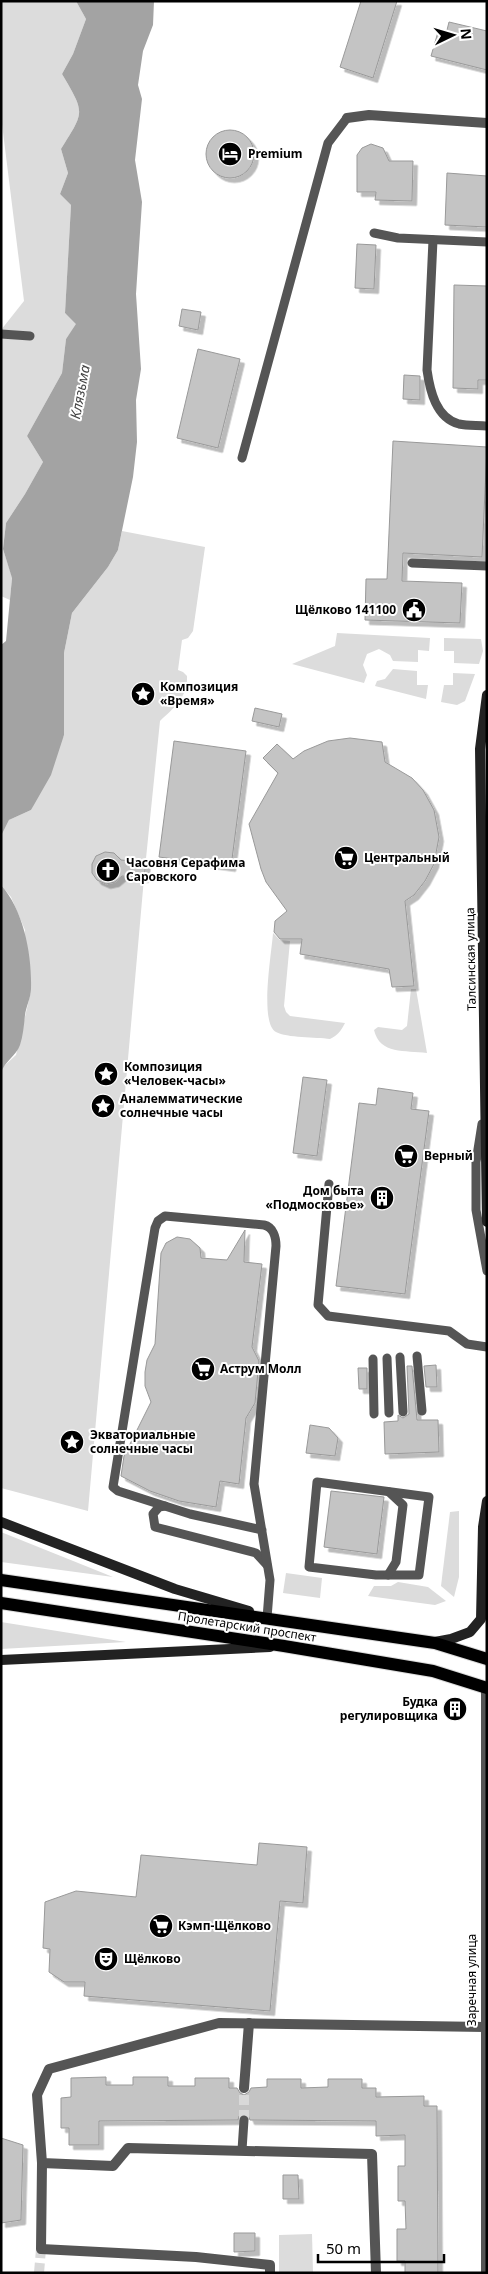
<svg xmlns="http://www.w3.org/2000/svg" width="488" height="2274" viewBox="0 0 488 2274" font-family="'Noto Sans',sans-serif">
  <style>
    .green { fill: #dcdcdc; fill-rule: evenodd }
    .water { fill: #a3a3a3 }
    .building { fill: #c4c4c4; stroke: #999; filter: url(#shadow) }
    .lines { fill: none; stroke-linecap: round; stroke-linejoin: round }
    .minor-tunnel { stroke: #d9d9d9; stroke-width: 10; stroke-dasharray: 10 5; stroke-linecap: butt }
    .primary-casing { stroke: #dbdbdb; stroke-width: 14 }
    .service { stroke: #555; stroke-width: 9 }
    .minor { stroke: #555; stroke-width: 10 }
    .tertiary { stroke: #555; stroke-width: 10 }
    .secondary { stroke: #222; stroke-width: 10 }
    .primary { stroke: #000; stroke-width: 12 }
    .labels { text-anchor: middle; stroke-width: 4; stroke-linejoin: round; paint-order: stroke }
    .poi-label { font-size: 12px; font-weight: bold; fill: #000; stroke: #fff; text-anchor: start }
    .street-label { font-size: 12px; fill: #000; stroke: #fff }
    .water-label { font-size: 14px; font-style: italic; fill: #444; stroke: #fff }
  </style>
  <defs>
    <filter id="shadow"><feDropShadow dx="4.5" dy="4.5" stdDeviation="0" flood-color="#0004"/></filter>
  </defs>
  <rect width="100%" height="100%" fill="#fff"/>
  <g class="green">
    <path d="M1,1H76L86,19L73,54L62,74C85,113 85,111 61,149L68,173L60,194L71,205L65,313L77,324L66,339L62,373L27,436L43,462L25,494L6,523L3,549L12,577L10,600L1,596V330L24,301L1,116Z"/>
    <path d="M122,531L205,547L193,631L188,638L182,640L178,670L183,672L187,676C188,697 174,708 160,721L144,878L88,1511L1,1488V1073L2,1068L16,1055L31,991L27,949L24,937L25,930L11,897L1,885V836L9,820L31,810L64,735V653L72,613L108,567L118,550ZM114,853C137,873 108,898 92,873Z"/>
    <polygon points="337,633 430,638 429,651 418,650 418,662 393,661 390,655 379,649 367,654 363,665 367,675 364,683 292,664 335,646"/>
    <polygon points="444,638 481,639 483,651 479,664 454,663 454,651 444,651"/>
    <polygon points="393,669 417,671 417,685 428,685 426,699 375,686 377,681 385,679"/>
    <polygon points="453,673 475,674 465,701 457,705 441,702 444,685 453,685"/>
    <path d="M273,933L280,940L290,941L284,1006L286,1012L290,1016L345,1023C341,1031 338,1035 330,1039C316,1037 287,1038 276,1032C259,1023 272,951 273,933Z"/>
    <path d="M411,989H416L427,1053C405,1050 380,1055 374,1030L378,1027L402,1030L407,1026Z"/>
    <polygon points="459,1511 459,1577 454,1597 441,1586 450,1512"/>
    <polygon points="1,1532 113,1577 1,1562"/>
    <polygon points="286,1573 322,1578 320,1598 283,1593"/>
    <polygon points="398,1582 428,1587 446,1601 435,1605 368,1596 374,1586 391,1586"/>
    <polygon points="1,1622 126,1642 1,1649"/>
    <polygon points="312,2234 313,2273 279,2273 279,2235"/>
  </g>
  <g class="water">
    <path d="M76,1H154L153,25L143,51L138,85L142,99L135,160L142,202L136,294L141,369L136,400L137,442L133,477L118,550L108,567L72,613L64,653V735L51,775L31,810L9,820L1,836V645L6,641L12,578L3,549L6,523L25,494L43,462L27,436L62,373L66,339L76,324L65,313L71,205L60,194L68,173L61,149C85,111 85,113 62,74L73,54L86,19Z"/>
    <path d="M1,885C24,911 32,955 31,989C31,997 26,1007 25,1015C24,1025 23,1036 20,1045C16,1056 4,1062 1,1073Z"/>
  </g>
  <g class="building">
    <polygon points="361,1 397,1 373,78 340,67"/>
    <polygon points="449,22 487,31 487,70 431,56 438,32 446,34"/>
    <circle cx="230" cy="154" r="24"/>
    <polygon points="371,144 383,148 389,161 413,161 412,201 375,200 376,192 357,192 357,155 362,148"/>
    <polygon points="447,173 487,176 487,227 445,225"/>
    <polygon points="357,244 376,245 374,289 355,288"/>
    <polygon points="454,285 487,286 487,380 478,380 478,389 453,388"/>
    <polygon points="182,309 201,312 198,330 179,326"/>
    <polygon points="198,349 240,359 218,448 177,438"/>
    <polygon points="404,375 420,376 420,400 403,399"/>
    <polygon points="393,441 487,447 482,557 403,553 402,581 462,583 460,623 365,620 366,579 387,579"/>
    <polygon points="255,708 282,714 279,727 252,721"/>
    <polygon points="350,738 382,742 385,762 412,778 423,790 434,810 439,837 434,864 425,881 414,895 405,901 414,986 392,987 389,969 300,954 302,939 280,939 274,932 275,921 287,911 266,882 261,869 249,824 278,773 263,758 277,744 293,759 304,751 328,741"/>
    <polygon points="174,741 246,751 231,867 159,857"/>
    <polygon points="105,852 114,853 121,860 146,862 144,878 122,876 115,882 106,884 97,880 92,873 92,864 96,856"/>
    <polygon points="303,1077 327,1080 317,1156 293,1153"/>
    <polygon points="378,1088 413,1093 411,1109 429,1111 405,1294 336,1286 359,1103 376,1105"/>
    <polygon points="245,1230 244,1262 262,1264 252,1347 259,1361 255,1403 246,1418 239,1484 220,1481 216,1507 179,1501 150,1491 121,1476 124,1456 151,1402 145,1386 145,1372 147,1360 155,1344 161,1253 166,1243 177,1237 190,1239 200,1248 201,1258 227,1260"/>
    <polygon points="436,1365 437,1387 426,1387 424,1366"/>
    <polygon points="407,1366 412,1366 417,1420 438,1420 439,1452 385,1454 384,1422 398,1421 398,1415 403,1418 409,1414"/>
    <polygon points="358,1368 367,1368 367,1389 359,1389"/>
    <polygon points="310,1425 329,1428 338,1438 335,1456 306,1453"/>
    <polygon points="331,1491 384,1497 377,1554 324,1547"/>
    <polygon points="259,1843 307,1847 303,1903 280,1901 270,2011 84,1996 85,1982 64,1982 49,1972 50,1949 43,1948 45,1902 76,1891 136,1897 141,1855 257,1865"/>
    <polygon points="106,2077 106,2085 133,2085 133,2077 168,2077 168,2086 195,2086 195,2078 229,2078 229,2088 237,2088 240,2093 244,2095 249,2092 251,2088 267,2087 267,2079 301,2079 301,2088 328,2087 328,2079 362,2079 362,2088 376,2088 376,2097 424,2096 424,2106 437,2106 438,2273 405,2273 405,2261 397,2261 397,2229 406,2229 405,2201 398,2201 398,2166 405,2166 405,2135 376,2136 376,2121 250,2120 248,2115 244,2114 239,2116 238,2120 99,2121 99,2145 69,2145 69,2128 61,2128 61,2098 71,2097 71,2078"/>
    <polygon points="1,2138 23,2145 21,2220 1,2223"/>
    <polygon points="283,2175 298,2175 299,2199 283,2199"/>
    <polygon points="234,2233 255,2233 255,2251 234,2252"/>
  </g>
  <g class="lines">
    <g class="minor-tunnel">
      <polyline points="244,2120 244,2088"/>
      <polyline points="39,2273 41,2249"/>
    </g>
    <g class="primary-casing">
      <g id="primary">
        <polyline points="1,1580 435,1643 487,1659"/>
        <polyline points="1,1603 284,1646 433,1671 487,1688"/>
      </g>
    </g>
    <g class="service">
      <polyline points="374,233 398,238 487,242"/>
      <path d="M433,240L427,370C430,391 436,418 459,424C468,426 478,425 487,426"/>
      <polyline points="1,334 30,336"/>
      <polyline points="242,458 328,143 347,118"/>
      <polyline points="412,563 487,566"/>
      <polyline points="482,1124 476,1162 476,1210 487,1271"/>
      <polyline points="329,1184 318,1305 328,1316 449,1331 467,1344 487,1347"/>
      <polyline points="417,1356 422,1411"/>
      <polyline points="400,1357 403,1412"/>
      <polyline points="387,1358 389,1413"/>
      <polyline points="373,1359 374,1414"/>
      <polygon points="317,1482 429,1497 419,1575 376,1575 309,1567"/>
      <polyline points="165,1506 159,1507 153,1514 155,1527 256,1553 267,1565"/>
      <path d="M262,1530L190,1514L118,1491L113,1487L155,1228L158,1221L165,1216L264,1225C273,1227 276,1237 276,1246L254,1484L270,1580L267,1618"/>
      <polyline points="388,1575 396,1562 403,1505 389,1492"/>
      <polyline points="242,2150 244,2120"/>
    </g>
    <g class="minor">
      <polyline points="347,118 369,115 487,123"/>
      <polyline points="244,2088 249,2023"/>
      <polyline points="42,2163 41,2249 196,2257 270,2265 270,2273"/>
      <polyline points="376,2273 372,2154 128,2148 113,2166 42,2163 37,2095 49,2069 219,2023 485,2027"/>
    </g>
    <polyline class="tertiary" points="486,2273 486,1688"/>
    <g class="secondary">
      <polyline points="487,695 480,749 487,1222"/>
      <polyline points="1,1522 175,1589 249,1611"/>
      <polyline points="435,1642 451,1639 470,1632 481,1619 483,1527 487,1501"/>
      <polyline points="1,1660 270,1647"/>
    </g>
    <use href="#primary" class="primary"/>
  </g>
  <defs>
    <g id="hotel-disc" transform="scale(1.25)"><circle r="9.5" fill="#000" stroke="#fff"/><path d="M-6-4.5h1.5V1H6V5H4.5V3h-9V5H-6ZM-4 0a1.8 1.8 0 1 1 3.6 0ZM.5 0V-2.5h3Q6-2.5 6 0Z" fill="#fff"/></g>
    <g id="civic-disc" transform="scale(1.25)"><circle r="9.5" fill="#000" stroke="#fff"/><path d="M-.6-6.5H3V-4.5H.6V-3L4-1V1h2V6H-6V1h2V-1L-.6-3ZM-1.2 2.5V6h2.4V2.5Z" fill="#fff"/></g>
    <g id="sight-disc" transform="scale(1.25)"><circle r="9.5" fill="#000" stroke="#fff"/><path d="M0-6L1.8-2.2L6-1.7L2.9 1.2L3.7 5.4L0 3.3L-3.7 5.4L-2.9 1.2L-6-1.7L-1.8-2.2Z" fill="#fff"/></g>
    <g id="supermarket-disc" transform="scale(1.25)"><circle r="9.5" fill="#000" stroke="#fff"/><path d="M-6-5.5h2.5l.6 2H6L4.5 2H-2.5L-4.4-4H-6ZM-1.5 3.2a1.3 1.3 0 1 0 .1 0ZM3 3.2a1.3 1.3 0 1 0 .1 0Z" fill="#fff"/></g>
    <g id="church-disc" transform="scale(1.25)"><circle r="9.5" fill="#000" stroke="#fff"/><path d="M-1.2-6h2.4v3.5h3.3v2.4h-3.3V6h-2.4V-.1h-3.3v-2.4h3.3Z" fill="#fff"/></g>
    <g id="building-disc" transform="scale(1.25)"><circle r="9.5" fill="#000" stroke="#fff"/><path d="M-4-6H4V6H1V3H-1V6H-4ZM-2.5-4.3h1.7v1.8h-1.7ZM.8-4.3h1.7v1.8H.8ZM-2.5-1h1.7V.8h-1.7ZM.8-1h1.7V.8H.8Z" fill="#fff"/></g>
    <g id="theatre-disc" transform="scale(1.25)"><circle r="9.5" fill="#000" stroke="#fff"/><path d="M-5-5.5Q0-4 5-5.5V0Q5 5 0 6Q-5 5-5 0ZM-3.3-2.5H-1v1.5H-3.3ZM1-2.5H3.3v1.5H1ZM-2.8 1Q0 5.5 2.8 1Z" fill="#fff"/></g>
  </defs>
  <g fill-rule="evenodd">
    <use href="#hotel-disc" x="230" y="154"/>
    <use href="#civic-disc" x="414" y="610"/>
    <use href="#sight-disc" x="143" y="694"/>
    <use href="#supermarket-disc" x="346" y="858"/>
    <use href="#church-disc" x="108" y="870"/>
    <use href="#sight-disc" x="106" y="1074"/>
    <use href="#sight-disc" x="103" y="1106"/>
    <use href="#supermarket-disc" x="406" y="1156"/>
    <use href="#building-disc" x="382" y="1198"/>
    <use href="#supermarket-disc" x="203" y="1369"/>
    <use href="#sight-disc" x="72" y="1442"/>
    <use href="#building-disc" x="455" y="1709"/>
    <use href="#supermarket-disc" x="161" y="1926"/>
    <use href="#theatre-disc" x="106" y="1959"/>
  </g>
  <g class="labels">
    <g class="poi-label">
      <text x="248" y="158">Premium</text>
      <text x="396" y="614" text-anchor="end">Щёлково 141100</text>
      <text x="160" y="691">Композиция<tspan x="160" dy="14">«Время»</tspan></text>
      <text x="364" y="862">Центральный</text>
      <text x="126" y="867">Часовня Серафима<tspan x="126" dy="14">Саровского</tspan></text>
      <text x="124" y="1071">Композиция<tspan x="124" dy="14">«Человек-часы»</tspan></text>
      <text x="120" y="1103">Аналемматические<tspan x="120" dy="14">солнечные часы</tspan></text>
      <text x="424" y="1160">Верный</text>
      <text x="364" y="1195" text-anchor="end">Дом быта<tspan x="364" dy="14">«Подмосковье»</tspan></text>
      <text x="220" y="1373">Аструм Молл</text>
      <text x="90" y="1439">Экваториальные<tspan x="90" dy="14">солнечные часы</tspan></text>
      <text x="438" y="1706" text-anchor="end">Будка<tspan x="438" dy="14">регулировщика</tspan></text>
      <text x="178" y="1930">Кэмп-Щёлково</text>
      <text x="124" y="1963">Щёлково</text>
    </g>
    <g class="street-label">
      <text transform="translate(471 959) rotate(-91)" y="4">Талсинская улица</text>
      <text transform="translate(247 1627) rotate(9)" y="4">Пролетарский проспект</text>
      <text transform="translate(472 1980) rotate(-90)" y="4">Заречная улица</text>
    </g>
    <g class="water-label">
      <text transform="translate(80 392) rotate(-79)" y="5">Клязьма</text>
    </g>
  </g>
  <rect width="488" height="2274" fill="none" stroke="#000000" stroke-width="5"/>
  <g transform="translate(453 35) rotate(85)" stroke="#ffffff" stroke-width="4" paint-order="stroke">
  <path d="M0-4L9 19L0 12L-9 19Z" fill="#000000"/>
  <text y="-8" font-size="14" font-weight="bold" text-anchor="middle" fill="#000000">N</text>
  </g>
  <path d="M318 2254v8h126v-8" fill="none" stroke="#000000" stroke-width="2.5"/>
  <text x="326" y="2254" font-size="15" fill="#000000" stroke="#ffffff" stroke-width="4" paint-order="stroke">50 m</text>
</svg>
